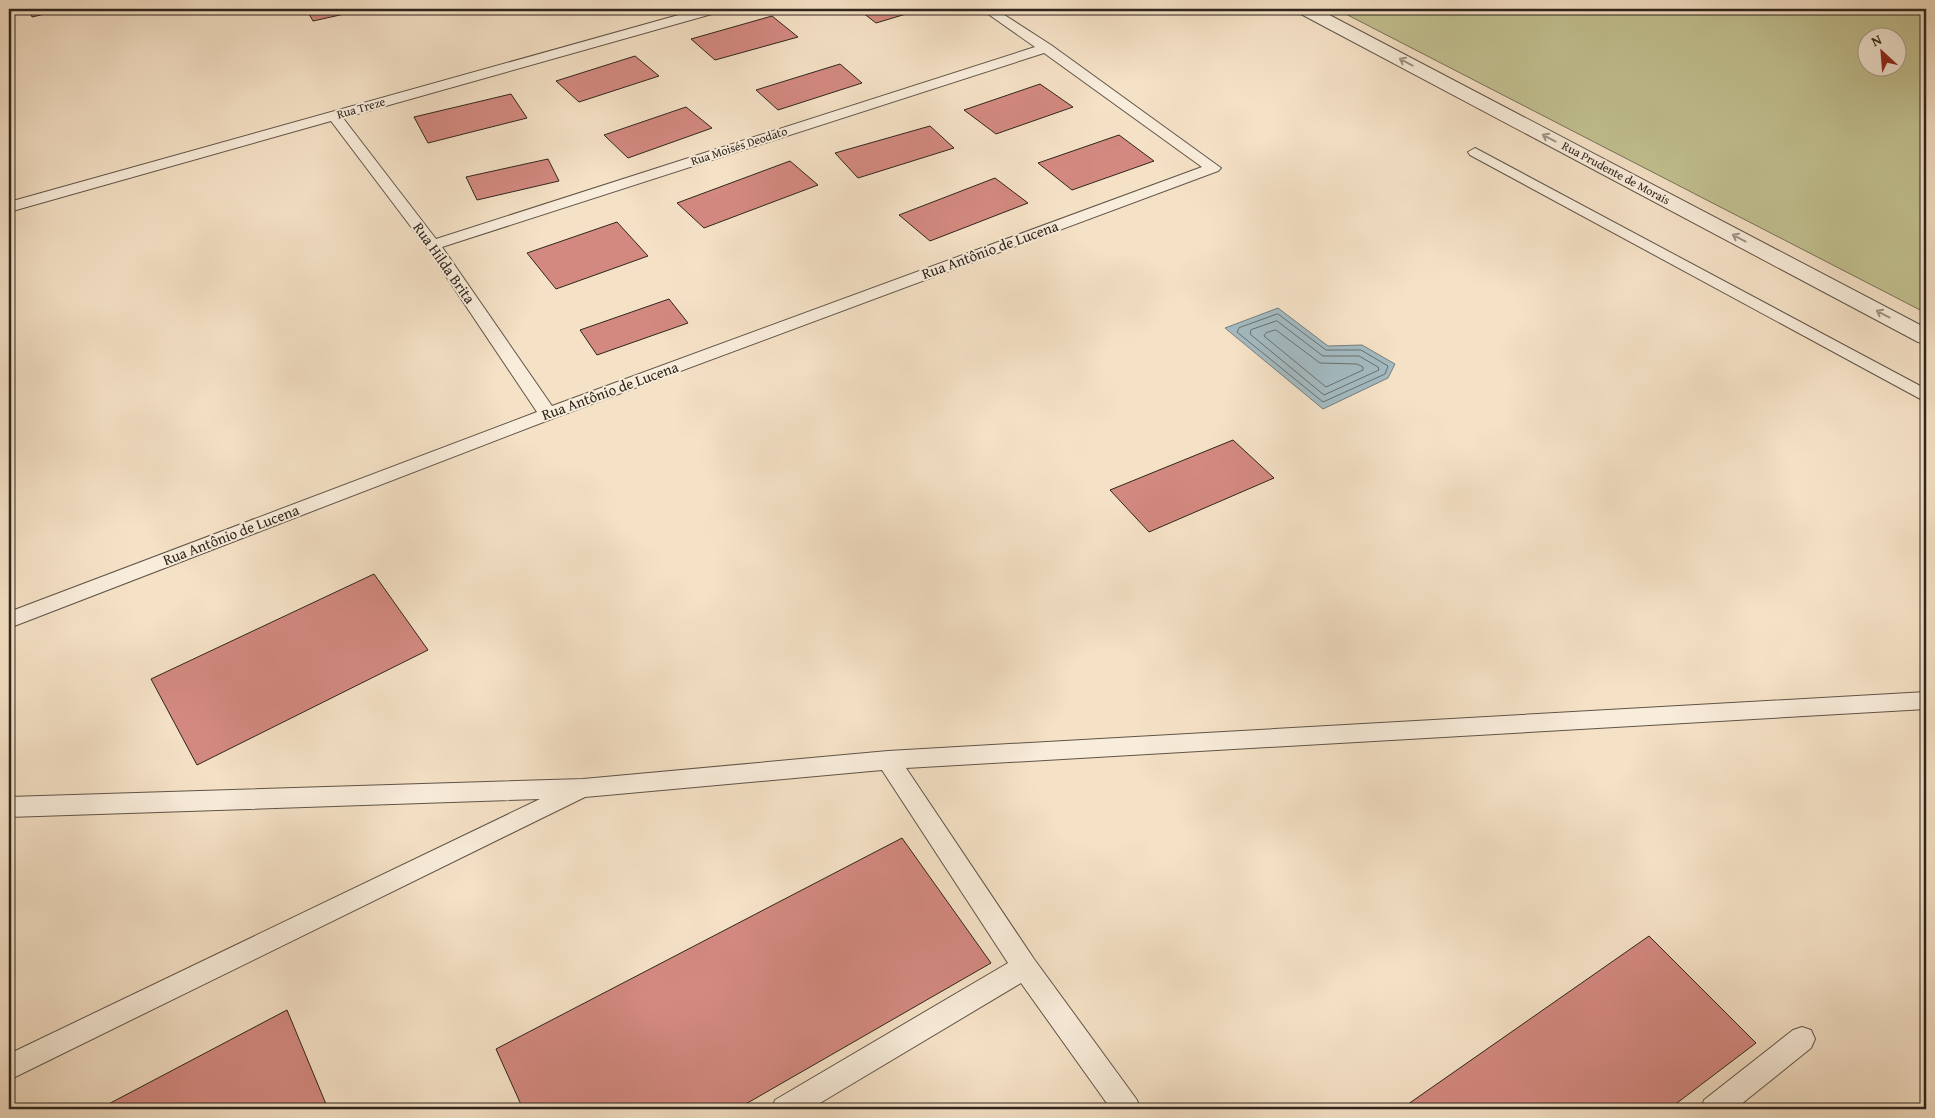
<svg xmlns="http://www.w3.org/2000/svg" width="1935" height="1118" viewBox="0 0 1935 1118" font-family="'Gentium Book Plus',serif">
  <style>
    .green { fill: #c2c191; stroke: #787357; fill-rule: evenodd }
    .water { fill: #a3bac1; stroke: #757e7f }
    .lines { fill: none; stroke-linecap: round; stroke-linejoin: round }
    .shore { stroke: #69706f; stroke-width: 1 }
    .building { fill: #d38980; stroke: #2f251d }
    .service-casing { stroke: #605447; stroke-width: 2 }
    .tertiary-casing { stroke: #605447; stroke-width: 2 }
    .service { fill: #f8ecda; fill-rule: evenodd }
    .tertiary { fill: #f8ecda; fill-rule: evenodd }
    .oneway { stroke: #9e9285 }
    .labels { text-anchor: middle; stroke-width: 4; stroke-linejoin: round; paint-order: stroke }
    .far-street-label { font-size: 12px; fill: #2f251d; stroke: #f8ecda }
    .street-label { font-size: 15px; fill: #2f251d; stroke: #f8ecda }
  </style>
  <rect width="100%" height="100%" fill="#f5e1c6"/>
  <filter id="stains"><feTurbulence type="fractalNoise" baseFrequency=".004" numOctaves="4"/><feColorMatrix values="0 0 0 0 .2 0 0 0 0 .09 0 0 0 0 .02 0 0 0 .5 -.17"/></filter>
  <radialGradient id="worn" r=".72"><stop offset=".6" stop-color="#630" stop-opacity="0"/><stop offset="1" stop-color="#630" stop-opacity=".3"/></radialGradient>
  <path class="green" d="M1336,9H1926V313ZM1868,38H1898V68H1868Z"/>
  <polygon class="water" points="1278,308 1328,346 1362,345 1395,364 1388,378 1323,409 1225,328"/>
  <g class="lines">
    <g class="shore">
      <polygon points="1278,314 1326,350 1361,350 1388,366 1385,374 1323,402 1237,332 1239,328"/>
      <polygon points="1277,321 1323,356 1359,356 1378,367 1379,370 1324,395 1250,334 1251,330"/>
      <polygon points="1276,330 1320,363 1357,364 1363,367 1363,370 1326,387 1264,336 1266,333"/>
    </g>
  </g>
  <g class="building">
    <polygon points="29,9 66,9 32,17"/>
    <polygon points="306,9 367,9 313,21"/>
    <polygon points="858,9 913,9 916,11 876,23"/>
    <polygon points="772,16 798,37 715,60 691,39"/>
    <polygon points="635,56 659,76 579,102 556,81"/>
    <polygon points="840,64 862,83 778,110 756,90"/>
    <polygon points="1040,84 1073,107 996,134 964,110"/>
    <polygon points="511,94 527,118 428,143 414,117"/>
    <polygon points="686,107 712,128 628,158 604,135"/>
    <polygon points="930,126 954,148 858,178 835,153"/>
    <polygon points="1119,135 1154,161 1072,190 1038,163"/>
    <polygon points="548,159 559,181 477,200 466,177"/>
    <polygon points="790,161 818,185 704,228 677,203"/>
    <polygon points="995,178 1028,203 930,241 899,215"/>
    <polygon points="617,222 648,256 556,289 527,253"/>
    <polygon points="669,299 688,323 597,355 580,330"/>
    <polygon points="1233,440 1274,478 1149,532 1110,490"/>
    <polygon points="374,574 428,650 197,765 151,679"/>
    <polygon points="902,838 991,963 737,1109 523,1109 496,1049"/>
    <polygon points="1649,936 1756,1043 1669,1109 1401,1109"/>
    <polygon points="287,1010 328,1109 99,1109"/>
  </g>
  <g class="lines">
    <g class="service-casing">
      <g id="service">
        <path d="M700,9H720L719,12L343,118L436,239L1035,47L981,9H995L1051,45L1221,168L1218,171L554,418L9,628V612L537,412L427,248L331,121L9,212V202ZM1044,53L1202,167L552,406L442,247Z"/>
        <polygon points="1475,148 1926,389 1926,402 1470,155 1468,152"/>
        <polygon points="1926,692 1926,709 906,768 1034,959 1137,1100 1140,1109 1111,1109 1021,983 810,1109 772,1109 775,1100 1008,963 882,770 585,797 9,1080 9,1054 540,799 9,817 9,797 583,779 888,751"/>
        <polygon points="1802,1027 1811,1030 1815,1039 1811,1048 1735,1109 1701,1109 1704,1100 1793,1030"/>
      </g>
    </g>
    <g class="tertiary-casing">
      <polygon id="tertiary" points="1296,9 1318,9 1926,328 1926,344 1918,342 1299,13"/>
    </g>
    <use href="#service" class="service"/>
    <use href="#tertiary" class="tertiary"/>
  </g>
  <defs><path id="oneway-shaft" d="M-6 0H5M1.5-3L5.5 0L1.5 3" fill="none" stroke-width="1.6" stroke-linecap="round" stroke-linejoin="round" transform="scale(1.25)"/></defs>
  <g class="oneway">
    <use href="#oneway-shaft" transform="translate(1406 62) rotate(-152)"/>
    <use href="#oneway-shaft" transform="translate(1549 138) rotate(-152)"/>
    <use href="#oneway-shaft" transform="translate(1739 238) rotate(-152)"/>
    <use href="#oneway-shaft" transform="translate(1883 314) rotate(-152)"/>
  </g>
  <g class="labels">
    <g class="far-street-label">
      <text transform="translate(361 108) rotate(-16)" y="4">Rua Treze</text>
      <text transform="translate(739 146) rotate(-18)" y="4">Rua Moisés Deodato</text>
      <text transform="translate(1616 173) rotate(28)" y="4">Rua Prudente de Morais</text>
    </g>
    <g class="street-label">
      <text transform="translate(990 250) rotate(-20)" y="5">Rua Antônio de Lucena</text>
      <text transform="translate(444 263) rotate(55)" y="5">Rua Hilda Brita</text>
      <text transform="translate(610 391) rotate(-20)" y="5">Rua Antônio de Lucena</text>
      <text transform="translate(231 535) rotate(-21)" y="5">Rua Antônio de Lucena</text>
    </g>
  </g>
  <rect width="1935" height="1118" fill="none" stroke="#f5e1c6" stroke-width="30"/>
  <rect x="10" y="10" width="1915" height="1098" fill="none" stroke="#2f251d" stroke-width="2.5"/>
  <rect x="15" y="15" width="1905" height="1088" fill="none" stroke="#2f251d"/>
  <g transform="translate(1882 52) rotate(334)"><circle r="24" fill="#f8ecda" stroke="#a89c8e"/>
  <path d="M0-4L9 19L0 12L-9 19Z" fill="#8f2418"/>
  <text y="-8" font-size="14" font-weight="bold" text-anchor="middle" fill="#2f251d">N</text>
  </g>
  <rect width="100%" height="100%" filter="url(#stains)"/>
  <rect width="100%" height="100%" fill="url(#worn)"/>
</svg>
